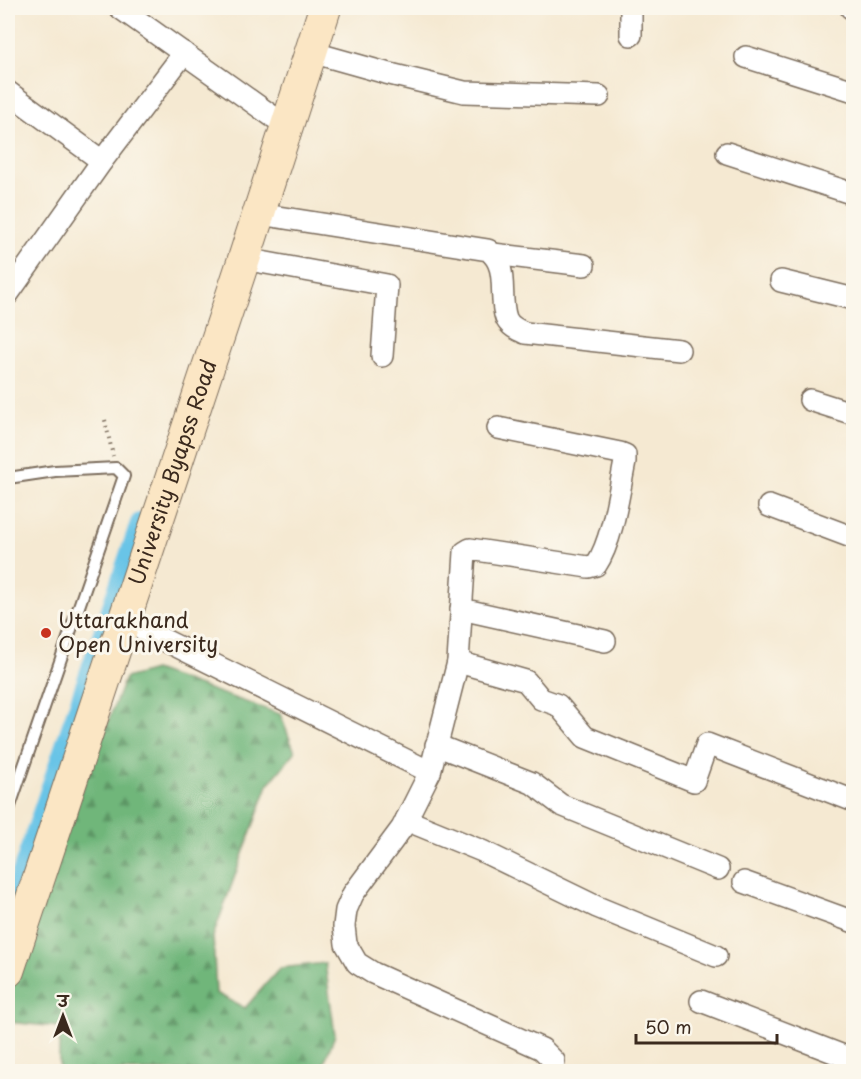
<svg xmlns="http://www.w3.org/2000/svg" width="861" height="1079" viewBox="0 0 861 1079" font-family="'Playpen Sans','Playpen Sans Deva',sans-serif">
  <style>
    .forest { fill: url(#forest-firs); stroke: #55704c; stroke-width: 1.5 }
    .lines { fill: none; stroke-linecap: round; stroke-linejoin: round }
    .canal { stroke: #69c4e7; stroke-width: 20 }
    .lane-casing { stroke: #7c6d5d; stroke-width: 14 }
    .street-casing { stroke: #7c6d5d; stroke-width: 24 }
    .secondary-casing { stroke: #7c6d5d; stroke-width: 34 }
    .path { stroke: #7c6d5d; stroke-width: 4; stroke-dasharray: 1.5 4.5; stroke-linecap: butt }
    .lane { stroke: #fff; stroke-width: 10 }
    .street { stroke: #fff; stroke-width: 21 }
    .secondary { stroke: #fbe6c4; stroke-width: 32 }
    .poi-dot { fill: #c8321e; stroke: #fbf7ec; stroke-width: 2 }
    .labels { text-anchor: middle; stroke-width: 6; stroke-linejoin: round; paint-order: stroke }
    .street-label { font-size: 21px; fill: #3b2a1e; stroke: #fbf7ec }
    .poi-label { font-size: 21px; fill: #3b2a1e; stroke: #fbf7ec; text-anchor: start }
  </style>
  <defs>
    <pattern id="forest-firs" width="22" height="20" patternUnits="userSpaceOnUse" patternTransform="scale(1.5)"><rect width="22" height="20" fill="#6fb67a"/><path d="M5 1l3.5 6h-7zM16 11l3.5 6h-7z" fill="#5c9463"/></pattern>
  </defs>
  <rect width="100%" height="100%" fill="#fbf7ec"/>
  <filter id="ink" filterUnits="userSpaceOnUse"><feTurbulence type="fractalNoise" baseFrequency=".0167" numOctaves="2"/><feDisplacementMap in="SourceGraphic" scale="12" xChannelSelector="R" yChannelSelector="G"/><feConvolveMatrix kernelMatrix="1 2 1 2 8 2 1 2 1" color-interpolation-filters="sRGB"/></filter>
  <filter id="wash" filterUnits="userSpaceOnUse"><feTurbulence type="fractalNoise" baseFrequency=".008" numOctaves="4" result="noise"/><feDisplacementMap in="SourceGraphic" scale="24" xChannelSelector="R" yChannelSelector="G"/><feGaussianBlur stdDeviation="1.35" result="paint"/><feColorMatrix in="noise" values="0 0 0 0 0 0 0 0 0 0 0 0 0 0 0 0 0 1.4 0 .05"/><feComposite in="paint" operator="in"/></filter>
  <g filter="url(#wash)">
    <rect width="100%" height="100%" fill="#f5e9d2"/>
    <polygon class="forest" points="154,670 280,714 295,752 268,785 213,936 216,993 245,1008 280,968 325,963 335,1035 321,1071 59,1071 59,1027 8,1022 8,978 125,678"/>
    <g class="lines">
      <polyline class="canal" points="8,914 140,523"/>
    </g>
  </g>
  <g filter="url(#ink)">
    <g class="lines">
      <g class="lane-casing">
        <polyline id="lane" points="8,478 55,471 116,468 124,476 8,812"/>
      </g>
      <g class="street-casing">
        <g id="street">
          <polyline points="120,8 272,116 287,125"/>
          <polyline points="631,8 631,35"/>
          <polyline points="851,8 854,8"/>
          <polyline points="311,52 386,73 464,92 599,96"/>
          <polyline points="746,57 854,91"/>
          <polyline points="8,92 102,161"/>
          <polyline points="727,153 854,194"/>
          <path d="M259,214L488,250C510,266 498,296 506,318C509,326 518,330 525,333L679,350"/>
          <polyline points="493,254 584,265"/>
          <polyline points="244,259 387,285 382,356"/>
          <polyline points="781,281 854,299"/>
          <polyline points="8,294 102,161 184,53"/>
          <polyline points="810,400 854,414"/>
          <path d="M498,428L620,453L625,455V462C619,491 613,540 596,565L588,567L470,549L465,552L458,662L430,772L402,828L353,894L346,910L344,926L346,944L357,963L373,973L542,1049L554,1061L552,1072"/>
          <polyline points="769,506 854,538"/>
          <polyline points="461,609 605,641"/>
          <polyline points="124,620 430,772"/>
          <polyline points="458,662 526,681 541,699 558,705 585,737 694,781 707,744 854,801"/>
          <polyline points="436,745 532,783 561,805 718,869"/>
          <polyline points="406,820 482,851 597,907 716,956"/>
          <polyline points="744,882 854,922"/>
          <polyline points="701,1001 854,1060"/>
        </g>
      </g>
      <g class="secondary-casing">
        <g id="secondary">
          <path id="s1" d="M8,971L244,259L325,8"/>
        </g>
      </g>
      <polyline class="path" points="105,420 113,456"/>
      <use href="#lane" class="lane"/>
      <use href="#street" class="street"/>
      <use href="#secondary" class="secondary"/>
    </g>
  </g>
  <circle class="poi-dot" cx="46" cy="633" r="6"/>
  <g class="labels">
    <g class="street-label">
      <text dy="7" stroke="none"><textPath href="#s1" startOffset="525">University Byapss Road</textPath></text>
    </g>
    <g class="poi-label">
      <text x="58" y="628">Uttarakhand<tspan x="58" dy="24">Open University</tspan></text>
    </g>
  </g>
  <rect width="861" height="1079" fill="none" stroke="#fbf7ec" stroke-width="30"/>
  <g transform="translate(63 1016)" stroke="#fbf7ec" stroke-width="4.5" paint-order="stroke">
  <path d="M0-4.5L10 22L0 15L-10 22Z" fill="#3b2a1e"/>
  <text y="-9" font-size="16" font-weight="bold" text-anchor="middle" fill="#3b2a1e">उ</text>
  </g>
  <path d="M636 1034v9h141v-9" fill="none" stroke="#3b2a1e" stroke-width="3"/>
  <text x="645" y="1034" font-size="18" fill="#3b2a1e" stroke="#fbf7ec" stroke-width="4.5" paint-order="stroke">50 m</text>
</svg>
